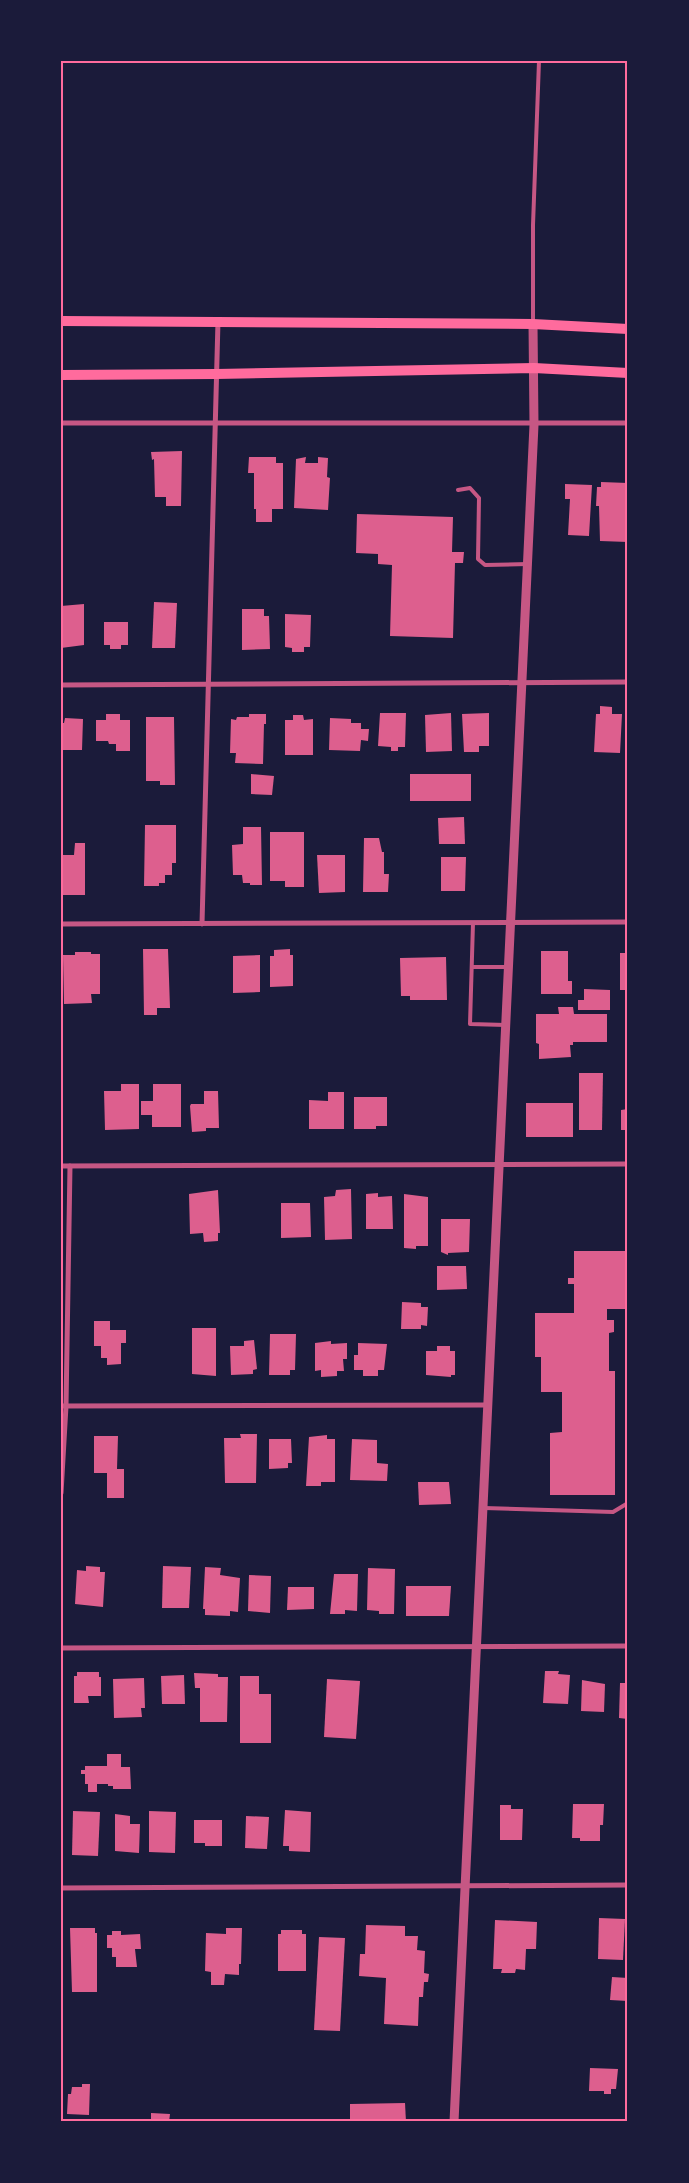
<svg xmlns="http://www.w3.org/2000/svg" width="689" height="2183" viewBox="0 0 689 2183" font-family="'DejaVu Sans',sans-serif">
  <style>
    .building { fill: #dd5f8e }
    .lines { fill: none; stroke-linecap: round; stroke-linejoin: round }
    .service { stroke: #c65784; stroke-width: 4 }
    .minor { stroke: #c65784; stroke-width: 5 }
    .tertiary { stroke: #c65784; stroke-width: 9 }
    .secondary { stroke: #ff6b9d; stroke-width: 10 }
    .neatline { fill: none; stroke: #ff6b9d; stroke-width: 2 }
  </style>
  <rect width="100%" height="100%" fill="#1b1b3a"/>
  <g class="building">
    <polygon points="182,451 181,506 166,506 166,497 155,497 154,459 152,460 151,452"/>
    <polygon points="249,457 276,457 276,463 283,463 283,509 272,509 272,522 256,522 256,509 254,509 254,473 248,473"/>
    <polygon points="306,457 305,463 318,463 318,457 328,458 327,477 330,478 328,510 294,508 296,459"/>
    <polygon points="601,482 628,483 628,542 600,541 599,506 596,506 597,487 601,487"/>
    <polygon points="565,484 592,485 589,536 568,535 570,499 565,499"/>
    <polygon points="357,514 453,517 452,552 464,552 463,563 455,563 453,638 390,636 392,565 378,564 378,554 356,553"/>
    <polygon points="154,602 177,603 175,648 152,648"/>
    <polygon points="84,604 84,645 61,648 61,606"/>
    <polygon points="242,609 264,609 264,616 269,616 270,649 242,650"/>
    <polygon points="285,614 311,615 310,647 304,647 304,652 292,652 292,648 285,647"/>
    <polygon points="104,622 128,622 128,645 121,645 121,649 110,649 110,645 104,645"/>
    <polygon points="600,706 612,707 612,714 622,714 620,753 594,752 596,714 600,714"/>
    <polygon points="380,713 406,713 405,747 398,747 398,751 391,751 391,747 378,746"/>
    <polygon points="451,713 452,751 426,752 425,715"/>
    <polygon points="489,713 489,746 479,746 479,752 464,752 462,714"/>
    <polygon points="106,714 120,714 120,720 130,720 130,751 116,751 116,744 109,744 108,741 96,741 96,720 106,720"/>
    <polygon points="249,714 266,714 266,724 264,724 263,764 235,763 236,753 230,753 231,719 236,720 237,717 249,717"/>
    <polygon points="293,715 303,715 304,720 313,719 313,755 285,755 285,720 293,720"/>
    <polygon points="146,717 174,717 175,785 160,785 160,781 146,781"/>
    <polygon points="65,718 83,719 82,750 61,750 61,723 64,723"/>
    <polygon points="330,718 351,719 351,723 361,723 361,729 369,729 368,741 361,740 360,751 329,750"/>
    <polygon points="251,774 274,776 272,795 251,794"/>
    <rect x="410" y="774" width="61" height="27"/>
    <polygon points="464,817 465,844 439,844 438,818"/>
    <polygon points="145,825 176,825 176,863 172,863 172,875 165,875 165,883 159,883 159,886 144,886"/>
    <polygon points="243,827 261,827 262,885 250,885 250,883 243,883 242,875 233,875 232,845 243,844"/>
    <polygon points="270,832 304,832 304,887 285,887 285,881 270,881"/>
    <polygon points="364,838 379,838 382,852 384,852 384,874 389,874 388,892 363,892"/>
    <polygon points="75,843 85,843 85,895 61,895 61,855 74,855"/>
    <polygon points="317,855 345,855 345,892 319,893"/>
    <polygon points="441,857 466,857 465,891 441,891"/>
    <polygon points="143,949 168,949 170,1008 157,1008 157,1015 144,1015"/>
    <polygon points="290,949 290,955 293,955 293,986 270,987 270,956 274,956 274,950"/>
    <polygon points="541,951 568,951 568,981 572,981 572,994 541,994"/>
    <polygon points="75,952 91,952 91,954 100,954 100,994 91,994 92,1003 64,1004 63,955 75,955"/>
    <rect x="620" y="953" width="8" height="37"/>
    <polygon points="260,955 260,992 233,993 233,956"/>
    <polygon points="446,957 447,1000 410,1000 410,996 401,996 400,958"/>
    <polygon points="584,989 610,990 610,1010 578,1010 578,1000 584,1000"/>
    <polygon points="558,1007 573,1007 574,1014 607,1014 607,1042 573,1042 573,1045 570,1045 571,1057 539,1059 539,1044 536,1043 536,1014 559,1014"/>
    <polygon points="579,1073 603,1073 602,1130 579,1130"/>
    <polygon points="121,1084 139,1084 139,1129 105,1130 104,1091 121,1091"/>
    <polygon points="153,1084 181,1084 181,1127 152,1127 152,1115 141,1115 141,1101 153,1101"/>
    <polygon points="204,1091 218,1091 219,1128 206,1128 206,1131 192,1132 190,1106 191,1104 204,1104"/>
    <polygon points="328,1092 344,1092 344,1129 309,1129 309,1100 328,1101"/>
    <polygon points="354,1097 387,1097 387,1126 376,1126 376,1129 354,1129"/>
    <rect x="526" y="1103" width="47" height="34"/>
    <polygon points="628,1109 628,1130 621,1130 621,1110"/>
    <polygon points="351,1189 352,1239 325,1240 324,1197 335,1196 336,1190"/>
    <polygon points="218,1190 220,1233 218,1233 218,1241 204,1242 203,1233 190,1234 189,1194"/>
    <polygon points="378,1193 378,1197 392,1196 393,1229 366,1229 366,1194"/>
    <polygon points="404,1194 428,1197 428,1246 416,1246 416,1249 404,1248"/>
    <polygon points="281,1203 310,1203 311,1237 281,1238"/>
    <polygon points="441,1219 470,1219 469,1252 448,1253 448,1255 441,1252"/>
    <polygon points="574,1251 628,1251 628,1309 607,1309 607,1320 614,1320 614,1332 609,1333 609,1371 615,1371 615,1495 550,1495 550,1433 562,1432 562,1392 541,1392 541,1357 535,1357 535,1313 574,1313 574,1284 568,1284 568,1278 574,1278"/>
    <polygon points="437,1266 466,1266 467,1289 437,1290"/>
    <polygon points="402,1302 421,1303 421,1307 428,1307 427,1326 421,1325 421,1329 401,1329"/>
    <polygon points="94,1321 110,1321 110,1330 126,1330 126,1343 121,1343 121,1364 107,1365 107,1358 101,1358 101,1346 94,1346"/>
    <polygon points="192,1328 216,1328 216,1376 192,1374"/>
    <polygon points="270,1334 296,1334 295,1370 290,1370 290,1375 269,1375"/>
    <polygon points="254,1340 257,1369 253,1370 253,1374 231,1375 230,1346 244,1346 244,1341"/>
    <polygon points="331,1341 331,1344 347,1343 347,1359 343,1359 344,1371 337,1371 337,1376 321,1377 321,1370 315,1371 315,1343"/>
    <polygon points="358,1343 387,1344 384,1370 378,1370 378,1376 363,1376 363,1370 354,1370 354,1355 358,1355"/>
    <polygon points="437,1346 450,1346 450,1351 455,1351 455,1375 451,1375 451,1377 426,1375 426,1351 437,1351"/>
    <polygon points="240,1434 257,1434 256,1483 225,1483 224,1438 241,1438"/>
    <polygon points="327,1435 327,1439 335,1439 335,1482 321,1482 321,1486 306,1486 309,1437"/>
    <polygon points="94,1436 118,1436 117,1469 124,1469 124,1498 107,1498 107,1473 94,1473"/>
    <polygon points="269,1439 291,1439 292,1463 288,1463 288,1468 269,1469"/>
    <polygon points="352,1439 377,1440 377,1463 388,1464 387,1481 350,1480"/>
    <polygon points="418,1482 449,1482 451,1504 419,1505"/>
    <polygon points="86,1566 100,1567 100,1572 105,1572 103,1607 75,1604 77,1570 86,1571"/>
    <polygon points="163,1566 191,1567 189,1608 162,1608"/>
    <polygon points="205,1567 221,1568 220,1575 240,1578 238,1612 230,1611 230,1616 205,1615 205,1609 203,1609"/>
    <polygon points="368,1568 395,1569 394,1614 379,1614 379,1611 367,1610"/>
    <polygon points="334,1574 358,1574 357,1611 345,1610 345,1614 330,1614"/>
    <polygon points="249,1575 271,1576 270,1613 248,1611"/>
    <polygon points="406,1586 451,1586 449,1616 406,1616"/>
    <polygon points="288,1587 314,1587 314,1609 287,1610"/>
    <polygon points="545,1671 559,1671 558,1674 570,1675 568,1704 543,1703"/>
    <polygon points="77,1672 99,1672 99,1677 101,1677 101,1696 88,1696 89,1703 74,1703 74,1676 77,1676"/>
    <polygon points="194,1673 218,1674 218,1677 228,1677 227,1722 200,1722 200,1688 195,1688"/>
    <polygon points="184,1675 185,1704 162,1704 161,1676"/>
    <polygon points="240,1676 259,1676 259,1694 271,1694 271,1743 240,1743"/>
    <polygon points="144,1678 145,1708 141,1708 142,1717 114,1718 113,1679"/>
    <polygon points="327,1679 360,1681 356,1739 324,1737"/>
    <polygon points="582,1680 605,1684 604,1712 581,1711"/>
    <polygon points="620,1683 628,1683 628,1719 619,1718"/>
    <polygon points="107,1754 121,1754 121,1767 130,1767 131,1789 113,1789 113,1786 108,1786 108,1784 97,1784 97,1792 88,1792 88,1784 85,1784 85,1774 81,1774 81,1770 85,1770 85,1766 107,1766"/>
    <polygon points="573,1804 604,1804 603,1825 600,1825 600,1841 580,1841 580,1838 572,1838"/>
    <polygon points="500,1805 511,1805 511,1809 523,1809 522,1840 500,1840"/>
    <polygon points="285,1810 311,1812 310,1852 289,1851 289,1846 283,1846"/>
    <polygon points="73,1811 100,1812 98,1856 72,1855"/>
    <polygon points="149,1811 176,1812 175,1853 149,1852"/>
    <polygon points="115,1814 130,1816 130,1824 140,1824 139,1853 115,1851"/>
    <polygon points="246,1816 269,1817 267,1849 245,1848"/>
    <polygon points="194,1820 222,1820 222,1846 205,1846 205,1843 194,1843"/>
    <polygon points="599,1918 625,1919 623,1960 598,1959"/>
    <polygon points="495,1920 537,1922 536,1949 526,1949 525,1970 516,1969 515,1973 501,1973 502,1969 493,1969"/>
    <polygon points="366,1925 405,1926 405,1936 418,1936 417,1950 425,1951 424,1973 429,1974 428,1982 424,1982 423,1997 419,1997 418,2026 384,2024 386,1978 359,1976 360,1954 365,1954"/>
    <polygon points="70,1928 95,1928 95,1933 97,1933 97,1992 72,1992"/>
    <polygon points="226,1928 242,1928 241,1964 239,1964 239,1975 225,1974 224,1985 211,1985 211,1972 205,1971 206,1933 226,1934"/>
    <polygon points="281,1930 302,1930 302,1934 306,1934 306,1971 278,1971 278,1934 281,1934"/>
    <polygon points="112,1931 121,1931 121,1935 140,1934 141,1949 135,1949 137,1967 116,1967 116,1957 112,1957 112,1948 107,1948 107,1935 112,1935"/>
    <polygon points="319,1937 345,1938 340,2031 314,2030"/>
    <polygon points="612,1977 628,1978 628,2001 610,2000"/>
    <polygon points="590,2068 618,2069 616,2089 611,2089 611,2094 604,2094 604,2091 589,2091"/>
    <polygon points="82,2084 90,2084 89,2115 67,2114 68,2094 71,2094 72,2087 82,2087"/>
    <polygon points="405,2103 406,2122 350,2122 350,2104"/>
    <polygon points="151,2113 170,2114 169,2122 151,2122"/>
  </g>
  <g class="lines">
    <g class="service">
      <polyline points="533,324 533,225 539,61"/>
      <polyline points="458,490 470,488 479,498 478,559 485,565 528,564"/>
      <polyline points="473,923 470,1024 506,1025"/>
      <polyline points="472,967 507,967"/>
      <polyline points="484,1508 613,1512 628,1503"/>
    </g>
    <g class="minor">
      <polyline points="61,423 628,423"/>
      <polyline points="61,685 628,682"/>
      <polyline points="61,924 628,922"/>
      <polyline points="202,924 218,321"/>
      <polyline points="61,1166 628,1164"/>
      <polyline points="61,1406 487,1405"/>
      <polyline points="61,1493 66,1406 70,1166"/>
      <polyline points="61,1648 628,1646"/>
      <polyline points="61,1888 628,1885"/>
    </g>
    <polyline class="tertiary" points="454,2122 534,425 533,324"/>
    <g class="secondary">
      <polyline points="61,321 533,324 628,329"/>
      <polyline points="61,375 216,374 534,368 628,373"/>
    </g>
  </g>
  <rect width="689" height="2183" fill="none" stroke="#1b1b3a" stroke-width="125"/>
  <rect x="62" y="62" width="564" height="2058" class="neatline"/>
</svg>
